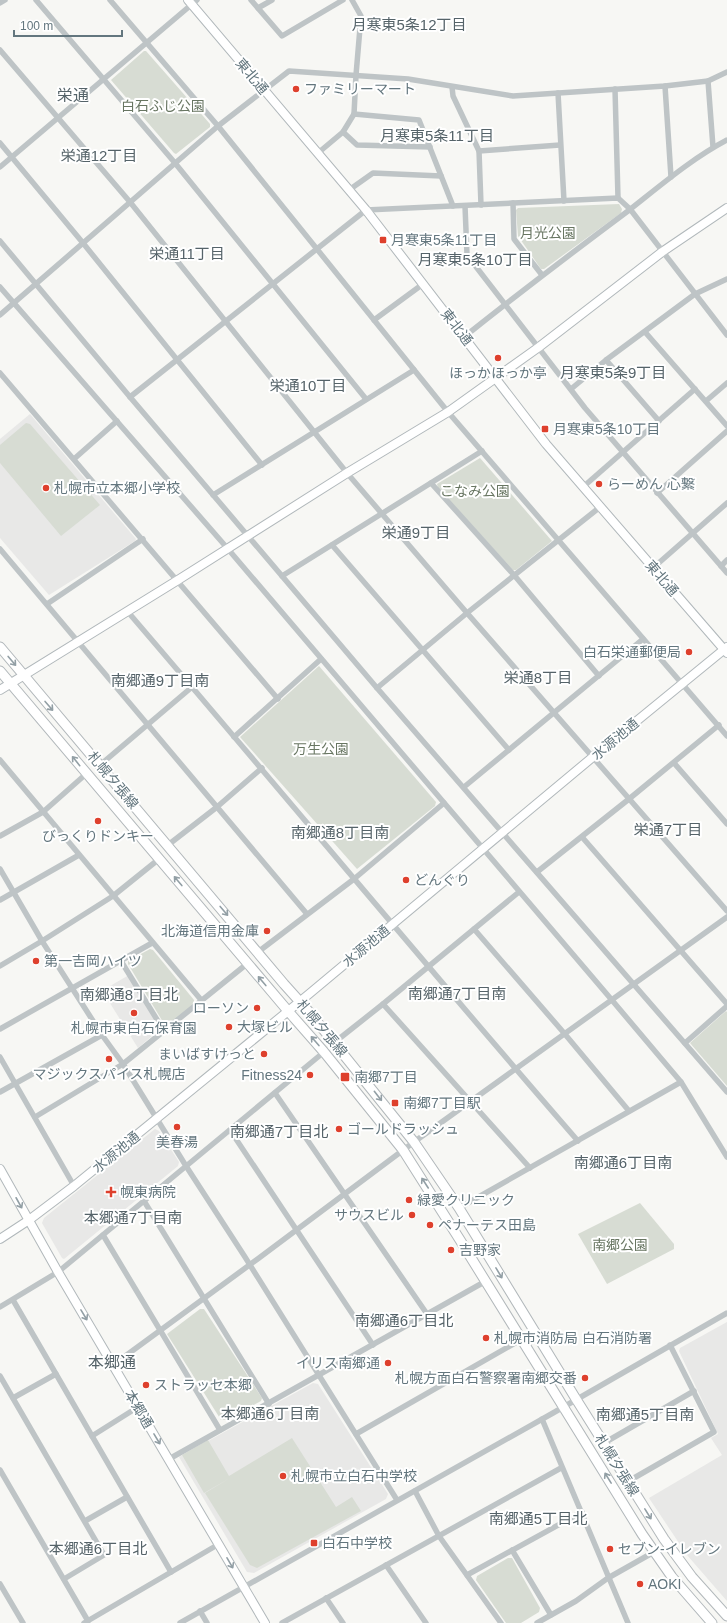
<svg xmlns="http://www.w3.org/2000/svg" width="727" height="1623" viewBox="0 0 727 1623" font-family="Helvetica,'Noto Sans JP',sans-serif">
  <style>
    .built { fill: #e8e8e7 }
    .green { fill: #d7dcd3 }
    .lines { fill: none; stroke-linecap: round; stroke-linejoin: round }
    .secondary-casing { stroke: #b1b8bb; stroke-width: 10 }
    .primary-casing { stroke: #b2b8bb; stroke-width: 11 }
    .street { stroke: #bec4c6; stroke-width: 5.5 }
    .secondary { stroke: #fff; stroke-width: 8 }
    .primary { stroke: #fff; stroke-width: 9 }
    .oneway { stroke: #929fa5 }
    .poi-dot { fill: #de402d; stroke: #fff; stroke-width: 1.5 }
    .labels { text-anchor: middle; stroke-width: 4; stroke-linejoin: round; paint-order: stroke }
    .street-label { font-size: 14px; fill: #63767e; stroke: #fff }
    .poi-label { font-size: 14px; fill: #63767e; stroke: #fff; text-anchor: start }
    .park-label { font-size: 14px; fill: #687662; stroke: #fff }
    .neighbourhood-label { font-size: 15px; fill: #556369; stroke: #fff }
    .quarter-label { font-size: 16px; fill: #556369; stroke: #fff }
  </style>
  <rect width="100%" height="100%" fill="#f7f7f4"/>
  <g class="built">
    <polygon points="30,414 136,539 135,541 49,595 0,538 0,439"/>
    <polygon points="129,975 160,1029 138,1048 108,1000 115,995 110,986"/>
    <polygon points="155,1129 159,1131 179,1162 178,1166 64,1259 62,1258 42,1223 44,1218"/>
    <polygon points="727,1322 727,1601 687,1555 649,1498 722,1455 711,1438 718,1434 679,1351 680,1348"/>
    <polygon points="313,1383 318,1384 388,1494 386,1499 254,1573 247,1572 179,1457"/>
  </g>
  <g class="green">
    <polygon points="144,51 146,51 210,124 210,127 176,154 174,153 111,80"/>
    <polygon points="619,204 622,209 621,213 544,269 541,269 518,236 516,210 518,208"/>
    <polygon points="26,423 30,424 100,505 61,536 0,463 0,445"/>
    <polygon points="480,458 552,541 516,570 513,570 438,488 437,484"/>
    <polygon points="319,666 436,802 435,806 357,869 240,737"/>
    <polygon points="150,949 153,950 194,1000 194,1005 166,1027 128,964 128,961"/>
    <polygon points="726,1011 727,1012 727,1086 690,1043"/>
    <polygon points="640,1203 674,1244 674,1249 607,1284 578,1234"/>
    <polygon points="200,1309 204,1309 262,1398 261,1401 225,1420 221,1420 167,1334"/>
    <polygon points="292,1438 336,1507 352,1497 361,1511 257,1568 250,1565 205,1493 230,1478 204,1493 182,1455 208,1440 229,1476"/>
    <polygon points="508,1558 512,1558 540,1608 539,1612 521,1623 506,1623 476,1580 477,1576"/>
  </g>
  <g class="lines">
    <g class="secondary-casing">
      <g id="secondary">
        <polyline points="188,0 366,210 546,444 727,653"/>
        <polyline points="0,690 178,580 347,473 448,412 539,347 662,252 727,208"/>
        <polyline points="0,1169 58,1272 265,1623"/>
        <polyline points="0,1239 29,1220 74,1186 309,994 600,751 727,647"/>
      </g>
    </g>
    <g class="primary-casing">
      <g id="primary">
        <polyline points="0,647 284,984 310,1013 414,1142 459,1208 576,1399 664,1539 692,1577 727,1616"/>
        <polyline points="0,671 288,1011 324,1052 403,1150 460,1240 642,1534 672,1577 712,1623"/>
      </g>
    </g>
    <g class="street">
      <polyline points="36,0 175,163 366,399"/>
      <polyline points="110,0 218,126 448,412 727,736"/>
      <polyline points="251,0 282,36 343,0"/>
      <polyline points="352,0 361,16 356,75 354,114"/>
      <polyline points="0,3 5,0"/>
      <polyline points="258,8 272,0"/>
      <polyline points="0,50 130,202 347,473 467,613 727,911"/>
      <polyline points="708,81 713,147"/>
      <polyline points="665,86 671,177"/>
      <polyline points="452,87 453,96 479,151 481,205"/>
      <polyline points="615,89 618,198"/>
      <polyline points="558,93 564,201"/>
      <polyline points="343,132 357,145 430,147"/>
      <polyline points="0,143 83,243 262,465"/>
      <polyline points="479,151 560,145"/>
      <polyline points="318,153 343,132 354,114 419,120 453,206"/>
      <polyline points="0,167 197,0"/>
      <polyline points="349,190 373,173 441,176"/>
      <polyline points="513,203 514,239 542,275"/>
      <polyline points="465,206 467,255 585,408 727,573"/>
      <polyline points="0,241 130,397 377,688 727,1092"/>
      <polyline points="0,287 228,549 611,999 681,1082 727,1157"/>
      <polyline points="0,315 218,126 289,71 408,79 513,96 665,86 708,81 727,72"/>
      <polyline points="374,320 423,284"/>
      <polyline points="645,332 727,426"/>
      <path d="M464,337C518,294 573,252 628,211C660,186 691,159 727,140"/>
      <polyline points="606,360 659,421"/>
      <polyline points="0,373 278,699"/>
      <polyline points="571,389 606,360 695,294 727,279"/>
      <polyline points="130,397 366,210 618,198 630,209 727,335"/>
      <polyline points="706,401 727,383"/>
      <polyline points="74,459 117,421"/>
      <polyline points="431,483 514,575 599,676"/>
      <polyline points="583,487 695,389"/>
      <polyline points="657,493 727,431"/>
      <polyline points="213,495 414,370"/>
      <polyline points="332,545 509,750"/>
      <polyline points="0,549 307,914"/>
      <polyline points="721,566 727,560"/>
      <polyline points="653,568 727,503"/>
      <polyline points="282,576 482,451"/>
      <polyline points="47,604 143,539"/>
      <path d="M128,612C278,787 426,966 578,1141"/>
      <polyline points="377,688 467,613 600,507"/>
      <polyline points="234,737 321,659"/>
      <polyline points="0,760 202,1001"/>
      <polyline points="674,763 727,824"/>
      <polyline points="100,765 192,687"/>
      <polyline points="464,787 643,639"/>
      <polyline points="0,836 43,812 86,774"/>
      <polyline points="582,837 727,1004"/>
      <polyline points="168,845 217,807 262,768"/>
      <polyline points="0,869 42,941 102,1035 123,1064 186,1166 245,1257 397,1500"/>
      <polyline points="537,872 629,799 719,725"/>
      <polyline points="0,900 79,855"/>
      <polyline points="474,929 564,1033 629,1111"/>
      <polyline points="258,952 354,879 444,803"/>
      <polyline points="121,961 164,1031"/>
      <polyline points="0,966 42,941 113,896 159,859"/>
      <polyline points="383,1004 530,1168"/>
      <polyline points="0,1029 152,943"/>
      <polyline points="335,1042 383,1004 519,892"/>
      <polyline points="685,1043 727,1006"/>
      <polyline points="0,1057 74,1186"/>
      <polyline points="0,1092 102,1035"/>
      <polyline points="275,1093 427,1314"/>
      <polyline points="35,1117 123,1064 248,963"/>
      <polyline points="230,1130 373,1345"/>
      <polyline points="144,1201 269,1404"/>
      <polyline points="459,1208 681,1082"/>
      <polyline points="103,1235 220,1430"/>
      <polyline points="13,1300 171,1572"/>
      <polyline points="0,1307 58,1272 324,1052"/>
      <polyline points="113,1365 259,1258 414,1142 727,917"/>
      <polyline points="0,1376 104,1555 64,1579"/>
      <polyline points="13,1398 56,1374"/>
      <polyline points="542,1419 628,1623"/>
      <polyline points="356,1434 522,1339"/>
      <polyline points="92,1436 138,1407"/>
      <polyline points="604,1443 694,1391"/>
      <polyline points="169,1459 486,1281"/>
      <polyline points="0,1470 88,1621"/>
      <polyline points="627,1482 714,1432 670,1345"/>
      <polyline points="415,1491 439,1536 501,1623"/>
      <polyline points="85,1521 127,1497"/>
      <polyline points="512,1550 551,1615"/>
      <polyline points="386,1565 426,1623"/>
      <polyline points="467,1575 582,1512"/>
      <polyline points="0,1584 23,1623"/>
      <polyline points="326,1598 343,1623"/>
      <polyline points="200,1611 207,1623"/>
      <polyline points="84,1623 219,1544"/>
      <polyline points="180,1623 553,1413 727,1313"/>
      <polyline points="282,1623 561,1468"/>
      <polyline points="537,1623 576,1601 608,1578 654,1552"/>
    </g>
    <use href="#secondary" class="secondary"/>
    <use href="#primary" class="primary"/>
  </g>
  <defs><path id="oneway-shaft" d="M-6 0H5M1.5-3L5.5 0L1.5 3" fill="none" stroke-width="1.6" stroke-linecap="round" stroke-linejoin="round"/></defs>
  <g class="oneway">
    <use href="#oneway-shaft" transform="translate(12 661) rotate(50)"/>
    <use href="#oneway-shaft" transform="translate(49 706) rotate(49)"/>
    <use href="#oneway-shaft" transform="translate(76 761) rotate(-129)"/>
    <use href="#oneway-shaft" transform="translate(178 881) rotate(-130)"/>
    <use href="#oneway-shaft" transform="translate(224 911) rotate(50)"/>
    <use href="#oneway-shaft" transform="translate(262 981) rotate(-130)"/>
    <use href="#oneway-shaft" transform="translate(315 1041) rotate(-131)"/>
    <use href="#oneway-shaft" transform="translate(378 1096) rotate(52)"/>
    <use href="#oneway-shaft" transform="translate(425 1183) rotate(-123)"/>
    <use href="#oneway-shaft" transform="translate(19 1203) rotate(61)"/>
    <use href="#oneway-shaft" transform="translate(499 1273) rotate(59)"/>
    <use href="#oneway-shaft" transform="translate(84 1315) rotate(59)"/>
    <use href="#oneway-shaft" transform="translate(157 1439) rotate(59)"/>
    <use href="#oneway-shaft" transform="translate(608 1478) rotate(-122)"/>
    <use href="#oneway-shaft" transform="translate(648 1514) rotate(58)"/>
    <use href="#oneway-shaft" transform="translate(230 1563) rotate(60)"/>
  </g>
  <g class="poi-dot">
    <circle cx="296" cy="89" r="4"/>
    <rect x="379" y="236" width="8" height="8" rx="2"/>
    <circle cx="498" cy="358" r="4"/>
    <rect x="541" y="425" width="8" height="8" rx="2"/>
    <circle cx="599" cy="484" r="4"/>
    <circle cx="46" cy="488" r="4"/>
    <circle cx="689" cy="652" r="4"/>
    <circle cx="98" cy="821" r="4"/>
    <circle cx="406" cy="880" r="4"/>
    <circle cx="267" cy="931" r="4"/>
    <circle cx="36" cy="961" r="4"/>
    <circle cx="257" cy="1008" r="4"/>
    <circle cx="134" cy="1013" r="4"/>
    <circle cx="229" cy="1027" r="4"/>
    <circle cx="264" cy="1054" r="4"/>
    <circle cx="109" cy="1059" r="4"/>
    <circle cx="310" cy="1075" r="4"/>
    <rect x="340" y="1072" width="10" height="10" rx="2"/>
    <rect x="391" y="1099" width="8" height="8" rx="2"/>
    <circle cx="177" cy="1127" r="4"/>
    <circle cx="339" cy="1129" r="4"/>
    <path d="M109 1186h4v4h4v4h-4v4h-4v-4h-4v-4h4z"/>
    <circle cx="409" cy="1200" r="4"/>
    <circle cx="412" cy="1215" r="4"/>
    <circle cx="430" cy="1225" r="4"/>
    <circle cx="451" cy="1250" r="4"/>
    <circle cx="486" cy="1338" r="4"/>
    <circle cx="388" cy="1363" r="4"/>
    <circle cx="585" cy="1378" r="4"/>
    <circle cx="146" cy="1385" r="4"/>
    <circle cx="283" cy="1476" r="4"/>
    <rect x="310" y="1539" width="8" height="8" rx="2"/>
    <circle cx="610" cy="1549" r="4"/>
    <circle cx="640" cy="1584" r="4"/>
  </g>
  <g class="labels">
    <g class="street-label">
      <text transform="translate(252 76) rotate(50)" y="5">東北通</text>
      <text transform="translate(457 327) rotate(52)" y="5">東北通</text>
      <text transform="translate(662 578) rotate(49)" y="5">東北通</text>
      <text transform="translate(615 739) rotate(-40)" y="5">水源池通</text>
      <text transform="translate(113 780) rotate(50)" y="5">札幌夕張線</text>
      <text transform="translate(366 946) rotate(-40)" y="5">水源池通</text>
      <text transform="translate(322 1028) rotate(50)" y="5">札幌夕張線</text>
      <text transform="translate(116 1152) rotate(-39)" y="5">水源池通</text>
      <text transform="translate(139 1409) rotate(59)" y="5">本郷通</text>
      <text transform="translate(617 1465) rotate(58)" y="5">札幌夕張線</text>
    </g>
    <g class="poi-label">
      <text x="304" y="94">ファミリーマート</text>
      <text x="391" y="245">月寒東5条11丁目</text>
      <text x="498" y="378" text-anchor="middle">ほっかほっか亭</text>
      <text x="553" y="434">月寒東5条10丁目</text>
      <text x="607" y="489">らーめん 心繋</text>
      <text x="54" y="493">札幌市立本郷小学校</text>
      <text x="681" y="657" text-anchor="end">白石栄通郵便局</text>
      <text x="98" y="841" text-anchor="middle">びっくりドンキー</text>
      <text x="414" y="885">どんぐり</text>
      <text x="259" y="936" text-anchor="end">北海道信用金庫</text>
      <text x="44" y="966">第一吉岡ハイツ</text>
      <text x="249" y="1013" text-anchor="end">ローソン</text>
      <text x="237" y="1032">大塚ビル</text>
      <text x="134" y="1033" text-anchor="middle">札幌市東白石保育園</text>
      <text x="256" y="1059" text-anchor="end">まいばすけっと</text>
      <text x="109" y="1079" text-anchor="middle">マジックスパイス札幌店</text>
      <text x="302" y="1080" text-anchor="end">Fitness24</text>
      <text x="354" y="1082">南郷7丁目</text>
      <text x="403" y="1108">南郷7丁目駅</text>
      <text x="347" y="1134">ゴールドラッシュ</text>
      <text x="177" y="1147" text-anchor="middle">美春湯</text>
      <text x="120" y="1197">幌東病院</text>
      <text x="417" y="1205">緑愛クリニック</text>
      <text x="404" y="1220" text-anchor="end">サウスビル</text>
      <text x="438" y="1230">ペナーテス田島</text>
      <text x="459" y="1255">吉野家</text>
      <text x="494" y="1343">札幌市消防局 白石消防署</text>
      <text x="380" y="1368" text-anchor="end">イリス南郷通</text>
      <text x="577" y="1383" text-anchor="end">札幌方面白石警察署南郷交番</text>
      <text x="154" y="1390">ストラッセ本郷</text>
      <text x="291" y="1481">札幌市立白石中学校</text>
      <text x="322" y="1548">白石中学校</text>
      <text x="618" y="1554">セブン-イレブン</text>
      <text x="648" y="1589">AOKI</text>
    </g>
    <g class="park-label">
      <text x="163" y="111">白石ふじ公園</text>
      <text x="548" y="238">月光公園</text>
      <text x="475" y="496">こなみ公園</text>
      <text x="321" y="754">万生公園</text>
      <text x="620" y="1250">南郷公園</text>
    </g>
    <g class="neighbourhood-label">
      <text x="409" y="30">月寒東5条12丁目</text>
      <text x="437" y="141">月寒東5条11丁目</text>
      <text x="99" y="161">栄通12丁目</text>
      <text x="187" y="259">栄通11丁目</text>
      <text x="475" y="265">月寒東5条10丁目</text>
      <text x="613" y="378">月寒東5条9丁目</text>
      <text x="308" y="391">栄通10丁目</text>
      <text x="416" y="538">栄通9丁目</text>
      <text x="538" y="683">栄通8丁目</text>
      <text x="160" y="686">南郷通9丁目南</text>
      <text x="668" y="835">栄通7丁目</text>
      <text x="340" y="838">南郷通8丁目南</text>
      <text x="457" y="999">南郷通7丁目南</text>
      <text x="129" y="1000">南郷通8丁目北</text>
      <text x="279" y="1137">南郷通7丁目北</text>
      <text x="623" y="1168">南郷通6丁目南</text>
      <text x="133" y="1223">本郷通7丁目南</text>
      <text x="404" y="1326">南郷通6丁目北</text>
      <text x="270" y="1419">本郷通6丁目南</text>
      <text x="645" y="1420">南郷通5丁目南</text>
      <text x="538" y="1524">南郷通5丁目北</text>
      <text x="98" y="1554">本郷通6丁目北</text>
    </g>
    <g class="quarter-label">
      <text x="73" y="101">栄通</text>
      <text x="112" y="1368">本郷通</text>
    </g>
  </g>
  <path d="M14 30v6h108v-6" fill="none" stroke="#63767e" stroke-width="2"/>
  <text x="20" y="30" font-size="12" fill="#63767e" stroke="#ffffff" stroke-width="3" paint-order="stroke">100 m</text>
</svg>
